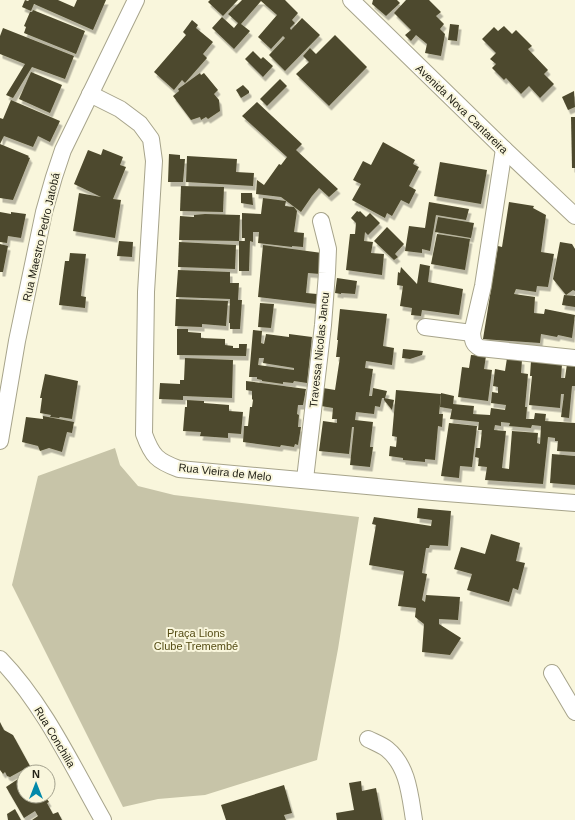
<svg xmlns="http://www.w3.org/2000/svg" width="575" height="820" viewBox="0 0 575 820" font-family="Helvetica,sans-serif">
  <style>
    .green { fill: #c7c4a8 }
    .building { fill: #4e4a2d; fill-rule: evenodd; filter: url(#shadow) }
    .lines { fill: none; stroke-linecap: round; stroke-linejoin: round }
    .minor-casing { stroke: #a7a48b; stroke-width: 18 }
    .minor { stroke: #fff; stroke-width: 16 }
    .labels { text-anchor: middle; stroke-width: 4; stroke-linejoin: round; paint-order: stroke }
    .street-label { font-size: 11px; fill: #222117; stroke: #f9f6dc }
    .park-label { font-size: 11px; fill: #554d15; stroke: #f9f6dc }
  </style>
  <defs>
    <filter id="shadow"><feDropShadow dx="2.5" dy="4.5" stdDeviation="0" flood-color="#0004"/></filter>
  </defs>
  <rect width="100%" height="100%" fill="#f9f6dc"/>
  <polygon class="green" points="115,448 120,465 138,486 174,495 359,517 338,649 317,760 205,795 158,799 123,807 12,585 38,476"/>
  <g class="building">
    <polygon points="25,0 28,1 29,0 58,0 74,7 77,0 106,0 93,30 34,4 31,11 22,7"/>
    <polygon points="210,0 238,0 223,16 208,2"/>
    <polygon points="242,0 285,0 298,13 292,20 295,23 290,28 291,30 302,18 320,35 285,71 269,55 285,38 283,36 271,49 258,37 277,15 261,1 241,24 250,31 234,49 212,28 222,17 234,28 238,23 228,14"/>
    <polygon points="373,0 397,0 400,3 386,16 372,4"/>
    <polygon points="406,0 429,0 441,12 436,16 444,24 440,29 445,34 441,56 425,53 427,44 416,35 411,41 405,35 411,30 394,13"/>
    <polygon points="33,10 85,31 76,54 24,33 26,27 24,26 30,12 32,12"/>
    <polygon points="192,20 198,25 196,28 213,42 203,54 207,58 185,83 182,80 174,90 154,72 186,35 183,32"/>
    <polygon points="450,24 459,25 457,41 448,40"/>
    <polygon points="504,26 512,34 516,30 532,46 528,49 548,70 544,74 554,84 540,98 529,86 521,94 506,78 504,80 492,68 496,64 490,59 496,53 482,39 494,27 498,31"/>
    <polygon points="3,28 74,56 65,79 32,67 13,98 6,95 25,64 0,54 0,36"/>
    <polygon points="335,35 367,67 329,106 296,74 309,62 303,56 310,48 316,54"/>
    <polygon points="253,51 261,59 263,57 273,66 263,77 245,59"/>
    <polygon points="31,72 62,85 50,113 19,99"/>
    <polygon points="200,73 201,75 204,73 218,90 214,94 219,100 220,111 208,119 206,117 201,120 200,117 191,120 173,96 179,91 178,89"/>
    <polygon points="280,79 287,86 267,106 260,99"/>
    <polygon points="243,85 249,91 249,93 241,98 236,90"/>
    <polygon points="574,91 575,107 568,110 562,97"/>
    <polygon points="11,100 60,121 50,142 38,136 33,147 4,136 0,144 29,156 28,157 30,158 13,200 0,198 0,118 3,119"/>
    <polygon points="257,102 302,144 296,150 338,189 329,197 319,188 312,196 301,212 281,197 256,194 257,180 264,185 279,164 281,165 287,157 242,116"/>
    <polygon points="571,117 575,117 575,168 572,168"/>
    <polygon points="383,142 415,160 413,164 419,167 409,186 416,190 409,204 401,200 392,216 387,213 385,218 352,200 361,184 353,180 363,161 371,165"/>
    <polygon points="103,149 123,157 120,165 126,167 113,199 121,200 115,238 73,231 79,193 101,197 74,184 88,150 101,155"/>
    <polygon points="169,154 180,155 180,159 185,159 183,182 168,182"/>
    <polygon points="187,156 237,159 236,172 254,173 253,186 186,182"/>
    <polygon points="440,162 487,170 481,204 434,196"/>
    <polygon points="181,186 224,187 223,212 180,211"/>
    <polygon points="241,193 252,193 253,205 241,203"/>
    <polygon points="263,198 286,201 285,206 294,207 297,211 294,232 304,233 303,247 292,246 292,247 258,243 259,232 253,232 253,242 250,241 249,271 239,271 239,241 245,241 245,238 242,238 242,213 261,214"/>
    <polygon points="429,202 469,209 466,220 436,215 430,251 422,249 422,253 405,251 409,226 425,228"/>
    <polygon points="509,202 534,206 533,208 546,215 541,252 554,254 548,287 537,286 536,292 516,289 514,294 535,297 534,313 544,314 545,309 575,315 572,338 558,335 557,337 541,334 540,343 483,339 498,246 502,247"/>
    <polygon points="357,211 359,212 360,211 366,217 370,213 380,223 368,235 365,232 364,241 373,242 371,253 384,254 382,275 346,270 350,234 355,234 356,223 351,218"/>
    <polygon points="0,212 11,214 11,212 26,214 21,238 8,236 7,243 0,242"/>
    <polygon points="205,214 240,215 239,241 179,240 180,216 194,217 194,215"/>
    <polygon points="438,217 474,223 471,238 435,232"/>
    <polygon points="387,227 404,244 395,254 398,257 394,260 374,241"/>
    <polygon points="437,234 470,239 465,270 431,264"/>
    <polygon points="119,241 133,242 132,257 117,256"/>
    <polygon points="179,242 236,245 235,269 178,267"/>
    <polygon points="560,242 572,244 575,249 575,291 573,290 566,295 553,279"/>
    <polygon points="0,244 8,246 3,272 0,272"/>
    <polygon points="263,245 322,253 320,274 308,273 306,293 317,294 316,304 258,297"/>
    <polygon points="70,253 86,254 81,296 86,297 85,308 59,305 65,261 69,261"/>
    <polygon points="420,264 430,266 428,282 463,289 459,315 422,310 421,316 411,315 412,308 400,306 403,286 397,285 398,272 400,273 401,267 417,284"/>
    <polygon points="178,270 230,272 230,283 239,283 238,300 242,300 240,329 230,329 230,323 229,323 230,299 176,297"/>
    <polygon points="337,278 357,281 355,294 341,293 341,294 335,293"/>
    <polygon points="564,295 575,296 575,307 562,305"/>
    <polygon points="176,299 228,301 226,326 202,324 202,327 175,326"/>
    <polygon points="260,303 274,304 271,328 258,327"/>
    <polygon points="340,309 387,314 383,346 394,348 392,365 366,361 365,368 373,369 369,396 372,396 373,388 387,391 385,398 382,398 380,407 375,406 374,414 356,412 355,420 373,422 370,447 373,447 370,467 350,465 354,427 352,427 349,454 319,451 323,421 337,423 337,419 332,419 333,408 321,406 323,388 335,390 340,357 336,357 338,340 337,340"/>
    <polygon points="177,329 188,329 188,332 201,333 201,338 225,339 225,345 233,346 233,348 239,348 239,344 247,344 246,356 177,355"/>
    <path d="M253,330L262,331L261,343L264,344L266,334L289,337V334L312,337L307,383L294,381L293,383L283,382V384L262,381V380L257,379V377H249ZM259,358H264L263,363L294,368V370L258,365Z"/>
    <polygon points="403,349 423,351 422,355 410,359 402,358"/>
    <polygon points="471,355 486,356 484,369 492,370 488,401 458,397 462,367 469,368"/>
    <polygon points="185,358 233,360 232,398 183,396 183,400 159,399 160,383 180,384 180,380 184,380"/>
    <path d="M507,358L522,360L521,373L528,374L525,407H527L526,419H534L535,413L546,414L545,421L575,423V452L557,451L558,441H555V438L548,437L543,484L485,480L487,467L478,466L479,458L475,457L476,448H480L482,430H478L479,422L450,419L452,409L440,407L441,393L454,396L453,404L474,406L473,414L490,415L491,408L505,410L506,405L491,403L492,392L498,393V387L493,386L495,369L505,371ZM501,422L510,423L509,426L531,428L532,425L541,426L540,444L537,443L538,433L512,431L509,469L502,468L506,431L494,430L495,425L501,426Z"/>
    <polygon points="531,361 562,364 561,378 565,378 567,364 575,365 575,386 572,386 569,418 561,417 564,394 561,394 560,408 529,405 532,376 530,376"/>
    <polygon points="45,374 78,381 72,419 60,417 59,418 50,417 51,415 40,413 42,398 40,398"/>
    <polygon points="246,381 306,389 303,405 298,405 297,414 299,415 298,427 301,427 298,445 295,444 294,447 281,445 280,447 243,442 244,426 248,426 250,407 252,407 253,400 252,399 252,391 246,390"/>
    <polygon points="396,390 441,394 439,414 443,414 442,427 438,426 435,460 425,459 425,462 403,460 403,458 389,456 390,446 396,447 397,437 392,436"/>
    <polygon points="384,398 394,400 392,410 384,400"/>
    <polygon points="187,400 204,401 204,403 229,405 229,411 243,412 241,434 228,433 228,438 200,436 201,432 183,431 185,407 187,407"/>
    <polygon points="43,416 74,422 72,433 67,432 62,452 49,448 40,451 38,446 22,442 26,417 43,419"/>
    <polygon points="449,423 477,426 472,467 460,466 459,478 441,476"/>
    <polygon points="552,454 575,456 575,485 550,483"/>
    <polygon points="418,508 451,511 448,546 430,545 429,548 426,548 422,573 427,574 422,600 425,602 426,595 460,597 458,620 439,619 439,624 461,638 450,655 422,652 424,624 415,617 416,608 398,606 404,571 369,565 376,525 372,524 374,517 431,526 432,520 417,518"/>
    <polygon points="491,534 520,543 516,561 525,563 518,590 513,588 509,602 467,590 472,574 454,569 461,547 485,554"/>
    <polygon points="0,722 4,730 13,735 30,766 10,777 7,776 5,772 3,774 0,770"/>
    <polygon points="24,775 24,796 45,796 49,802 47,803 53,814 58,812 62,820 32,820 38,816 35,811 24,818 6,787"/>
    <polygon points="361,781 362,791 376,788 382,820 337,820 336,813 354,810 349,783"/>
    <polygon points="284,785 292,813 284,815 286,820 226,820 221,805"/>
    <polygon points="15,809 21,820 8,820 7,814"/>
  </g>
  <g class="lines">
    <g class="minor-casing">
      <g id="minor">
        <polyline points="351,0 504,149 575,216"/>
        <path d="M90,94L120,109L140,124L151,139L154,161L146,292L144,434C152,456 157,461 179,469L433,492L575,503"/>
        <path d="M504,149L483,286L472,333C473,341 473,344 480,348L575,358"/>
        <polyline points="425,327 472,333"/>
        <polyline points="0,441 17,341 44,212 54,177 63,150 136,0"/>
        <polyline points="305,479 323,325 327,273 328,249 321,221"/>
        <path d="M0,659C43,703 73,767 103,820"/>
        <polyline points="552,673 575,712"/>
        <path d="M368,739C374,742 382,745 387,749C408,766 410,795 414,820"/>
      </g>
    </g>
    <use href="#minor" class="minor"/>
  </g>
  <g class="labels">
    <g class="street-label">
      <text transform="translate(462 109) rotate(44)" y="4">Avenida Nova Cantareira</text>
      <text transform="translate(41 237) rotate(-77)" y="4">Rua Maestro Pedro Jatobá</text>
      <text transform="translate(319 350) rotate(-84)" y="4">Travessa Nicolas Jancu</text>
      <text transform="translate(225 472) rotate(6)" y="4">Rua Vieira de Melo</text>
      <text transform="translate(55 737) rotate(59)" y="4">Rua Conchilia</text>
    </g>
    <g class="park-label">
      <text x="196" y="637">Praça Lions<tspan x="196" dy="13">Clube Tremembé</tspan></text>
    </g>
  </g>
  <g transform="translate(36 784)"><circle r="19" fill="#f9f6dc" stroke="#a3a18d"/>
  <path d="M0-3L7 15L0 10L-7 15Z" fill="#0289aa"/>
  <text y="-6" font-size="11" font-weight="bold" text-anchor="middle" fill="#222117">N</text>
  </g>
</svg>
